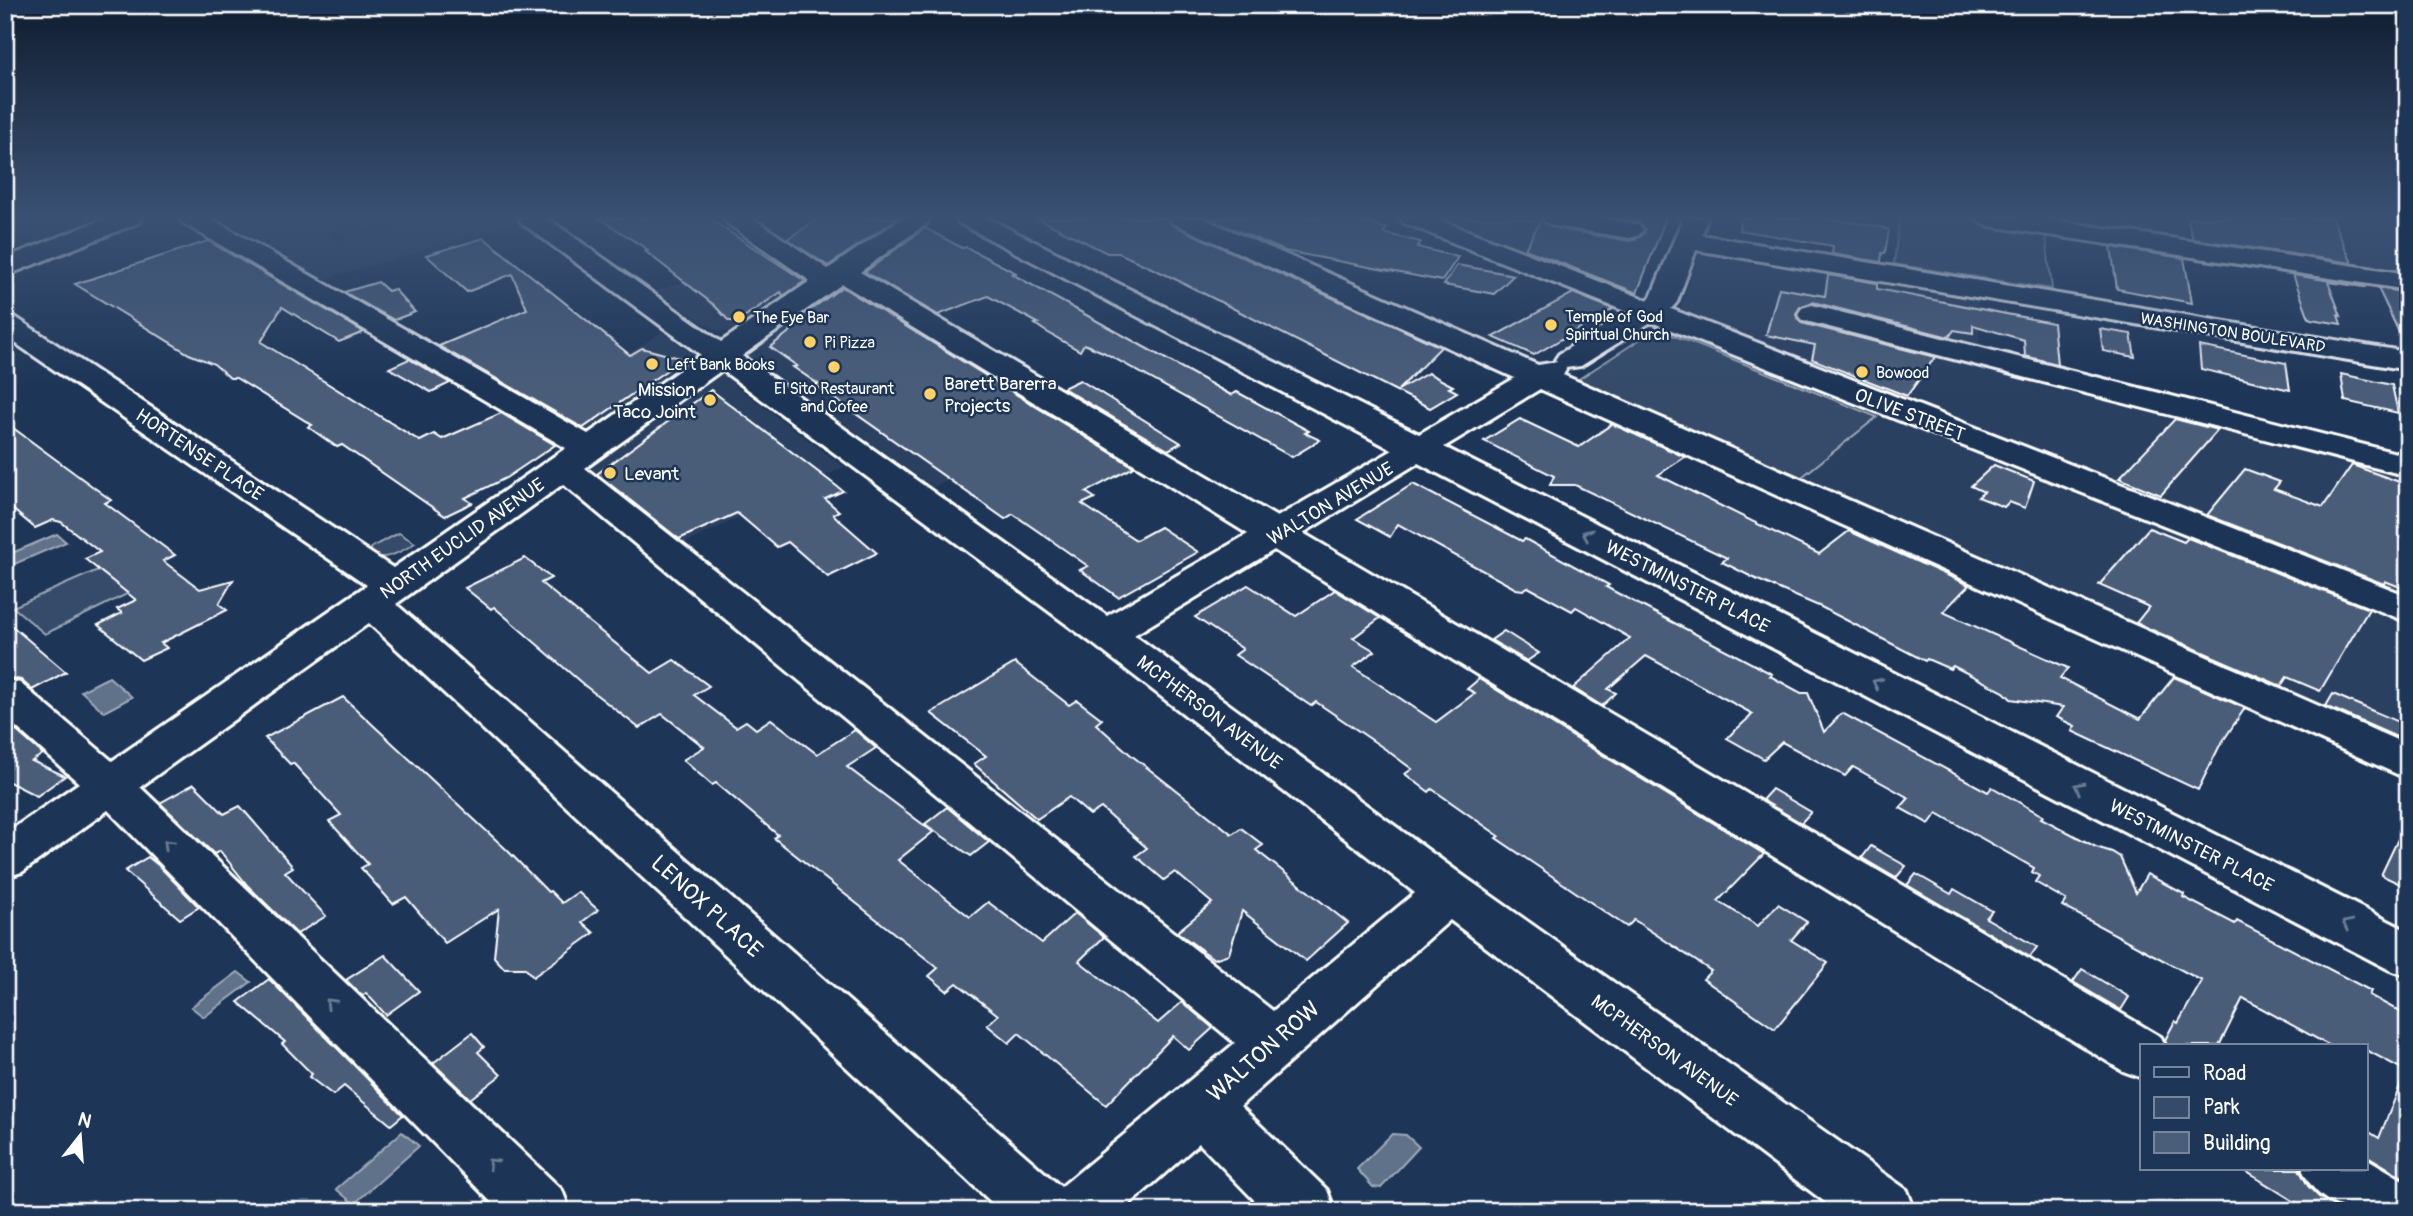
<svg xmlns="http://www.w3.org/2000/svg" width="2413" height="1216" viewBox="0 0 2413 1216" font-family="Pangolin,sans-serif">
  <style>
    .built { fill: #2a4161 }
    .green { fill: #364b69; stroke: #9aa5b4; stroke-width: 2 }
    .water { fill: #617289; stroke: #a0aab8; stroke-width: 2 }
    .building { fill: #4a5d79; stroke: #fff; stroke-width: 2 }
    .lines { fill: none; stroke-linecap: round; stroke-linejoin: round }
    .minor-casing { stroke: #fff; stroke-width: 6 }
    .major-casing { stroke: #fff; stroke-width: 6 }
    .minor { fill: #1d3557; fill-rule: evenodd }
    .major { fill: #1d3557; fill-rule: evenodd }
    .oneway { stroke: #6c7c92 }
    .poi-dot { fill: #ffd166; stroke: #1d3557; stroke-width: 2.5 }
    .labels { text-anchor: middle; stroke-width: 5; stroke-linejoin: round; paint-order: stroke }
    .far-poi-label { font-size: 16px; fill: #fff; stroke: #1d3557; text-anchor: start }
    .far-street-label { font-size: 16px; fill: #fff; stroke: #1d3557 }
    .poi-label { font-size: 19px; fill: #fff; stroke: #1d3557; text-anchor: start }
    .street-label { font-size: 19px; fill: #fff; stroke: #1d3557 }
    .near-street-label { font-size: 23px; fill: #fff; stroke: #1d3557 }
  </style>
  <rect width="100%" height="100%" fill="#1d3557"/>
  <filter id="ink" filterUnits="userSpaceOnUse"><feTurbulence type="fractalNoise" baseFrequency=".0143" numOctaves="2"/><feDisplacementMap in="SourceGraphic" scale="14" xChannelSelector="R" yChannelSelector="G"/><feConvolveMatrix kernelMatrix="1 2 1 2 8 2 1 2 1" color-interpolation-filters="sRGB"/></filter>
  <g filter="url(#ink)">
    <g class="built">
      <polygon points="203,218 336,218 346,229 331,233 339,242 423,218 513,218 520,222 316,282"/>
      <polygon points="742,218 904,218 825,274"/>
      <polygon points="2019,218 2365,218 2404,223 2408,224 2408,277"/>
      <polygon points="1706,250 1978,297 1980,354 2408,471 2408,597 1679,313 1700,253"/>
      <polygon points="775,252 817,280 739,330 718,331 708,326 656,291"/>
      <polygon points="848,279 1077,418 933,487 747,356 755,345"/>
      <polygon points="662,332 694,355 694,361 582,438 539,412"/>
      <polygon points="716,375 732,377 739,383 736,386 844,467 671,550 578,474 689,393 706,377"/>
      <polygon points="1881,413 2408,622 2408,755 1793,484"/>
    </g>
    <g class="green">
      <polygon points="1433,218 1516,218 1647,240 1540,223 1524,251 1629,292 1626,294"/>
      <polygon points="1899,218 1980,218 2045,228 2052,289 1894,264"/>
      <polygon points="1653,331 1665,332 1877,417 1793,484 1571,384"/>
      <path d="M399,533L415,543C403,551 382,563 369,554L372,547Z"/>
      <polygon points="98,570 129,593 45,634 13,607"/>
    </g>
    <g class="water">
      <polygon points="57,534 66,542 12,565 5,558 5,556"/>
      <polygon points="109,677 132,697 104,712 81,691"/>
      <polygon points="238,972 251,982 204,1017 191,1007"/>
      <polygon points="402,1132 419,1146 354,1204 336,1189"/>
      <polygon points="1392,1134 1406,1135 1419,1147 1381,1188 1373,1187 1357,1169"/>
    </g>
    <g class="building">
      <polygon points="599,218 708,218 805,281 783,296 781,292 738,321 729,321 714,305 645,251 648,250"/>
      <polygon points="820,218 898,218 828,266 787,239"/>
      <polygon points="1037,218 1167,218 1172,225 1441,347 1398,390 1428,373 1453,386 1449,388 1457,392 1430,408 1173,278 1119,253 1107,253"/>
      <polygon points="1208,218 1335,218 1378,225 1377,227 1387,228 1383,233 1421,242 1417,247 1458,257 1442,281 1285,251"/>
      <polygon points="1614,218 1666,218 1637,293 1525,249 1541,220 1555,228 1630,241 1640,237 1645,232 1639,222"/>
      <polygon points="1740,218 1824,218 1882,227 1889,230 1885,253 1882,253 1881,262 1832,254 1833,246 1739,230"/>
      <polygon points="2187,218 2332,218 2352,263 2193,239"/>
      <polygon points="925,228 962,248 966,247 1016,273 1012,274 1231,395 1237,392 1309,431 1305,433 1320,440 1292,457 1103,352 1084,344 1080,351 1045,331 1035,324 1038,323 988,296 938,315 865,272"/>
      <polygon points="484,238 630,355 642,348 683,359 583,428 439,346 527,309 512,274 467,292 426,255"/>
      <polygon points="208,241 364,332 339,342 282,307 261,342 420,441 434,434 442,439 501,413 555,445 506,478 465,498 472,503 445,516 342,445 337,447 308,427 312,425 236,378 230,378 214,364 189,354 75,284"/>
      <polygon points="2111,247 2184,258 2192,303 2117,289"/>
      <polygon points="1457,265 1514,275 1494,294 1444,285"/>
      <polygon points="1828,275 1877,283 1877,289 2053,323 2057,364 2025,356 2024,340 1973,325 1973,333 1954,330 1949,337 1813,302 1800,307 1796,315 1801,323 1935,357 1907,396 1812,359 1815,345 1766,335 1779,288 1825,296"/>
      <polygon points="2293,275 2363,286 2364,287 2328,282 2341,316 2338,315 2341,324 2311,319 2309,318"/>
      <polygon points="378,282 388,291 394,289 415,312 394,320 344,292"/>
      <polygon points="842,287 1134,467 1086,492 1095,498 1082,504 1136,540 1160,527 1198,552 1118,597 1080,570 1088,566 1013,514 1005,519 815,385 818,384 793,367 797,366 770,347 802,322 799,318"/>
      <polygon points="2378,288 2408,293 2408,349 2407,349"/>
      <polygon points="1573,293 1613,309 1534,355 1493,337"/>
      <polygon points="2100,329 2131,334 2135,357 2103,351"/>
      <polygon points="2199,346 2286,363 2290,390 2201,369"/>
      <polygon points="409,359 450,383 431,392 389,368"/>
      <polygon points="2341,374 2392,385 2398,413 2345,401"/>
      <polygon points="1080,380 1112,400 1181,443 1168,450 1063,388"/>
      <polygon points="711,390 843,491 825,499 839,511 833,514 838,519 877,553 828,577 788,542 777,547 737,513 679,539 597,474"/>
      <polygon points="1520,419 1579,447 1612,424 1685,457 1658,475 1819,554 1849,531 1969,585 1943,612 2068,668 2060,678 2140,719 2174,677 2245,708 2219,747 2198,790 2072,731 2075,726 2056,717 2063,707 2011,699 2004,692 1953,666 1950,669 1927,659 1925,661 1821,607 1758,580 1722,562 1727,558 1575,485 1550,485 1554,476 1484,441"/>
      <polygon points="2175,419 2218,430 2161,495 2119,478"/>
      <polygon points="5,422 111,500 105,503 175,555 163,561 200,589 233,580 219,604 227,610 161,643 167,648 141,660 98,625 122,613 117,609 136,600 85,559 100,552 61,522 53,520 35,528 5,503"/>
      <polygon points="1994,465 2034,481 2025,508 2009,502 2004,507 1978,497 1984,492 1971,486"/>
      <polygon points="2352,465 2408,485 2408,590 2385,581 2384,584 2207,515 2245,469 2280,482 2274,489 2323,507"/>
      <polygon points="1413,484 1522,541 1525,539 1609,585 1606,587 1617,593 1772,674 1770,676 1801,693 1808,693 1824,732 1842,713 1988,792 1992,787 2043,816 2041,818 2096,847 2112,852 2120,857 2136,893 2147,874 2184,894 2183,897 2235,924 2237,921 2371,991 2369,995 2408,1016 2408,1180 2366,1155 2366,1130 2379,1138 2406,1071 2366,1050 2366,1046 2330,1046 2243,998 2219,1046 2168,1046 2165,1040 2175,1021 2178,1023 2202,981 2062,906 2066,900 2035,882 2039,876 2032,872 2034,868 1937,813 1929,824 1900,808 1909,798 1853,767 1845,776 1782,742 1764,759 1727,738 1753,714 1646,656 1608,689 1616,693 1602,706 1573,688 1630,638 1576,607 1572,611 1528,587 1523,590 1516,589 1398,524 1390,537 1357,519"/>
      <polygon points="2149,528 2184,542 2188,538 2369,609 2320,691 2287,677 2281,686 2136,623 2149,607 2099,585"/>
      <polygon points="525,558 551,578 541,583 652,673 674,660 709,686 694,695 736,727 746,721 756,729 771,719 817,754 855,730 876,748 847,767 933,832 898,860 970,917 988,902 1042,943 1075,913 1104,937 1079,961 1158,1023 1182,1002 1213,1028 1189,1050 1173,1036 1106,1105 1019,1033 1009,1043 987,1025 998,1015 957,983 947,991 929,976 938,968 774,838 778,835 716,783 712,785 683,760 704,747 662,714 639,728 584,685 494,607 491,609 465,588"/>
      <polygon points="1248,585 1296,616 1335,590 1380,618 1353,638 1375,651 1353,667 1436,722 1475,693 1467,689 1479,679 1764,854 1718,901 1758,926 1778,904 1807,922 1791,940 1828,963 1775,1029 1703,979 1711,971 1634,920 1627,927 1496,838 1499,836 1432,789 1429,792 1405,774 1412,769 1385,749 1316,702 1311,706 1235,655 1243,649 1195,617"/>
      <polygon points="5,620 66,672 32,690 21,680 5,677"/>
      <polygon points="1504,631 1539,653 1527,661 1491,640"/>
      <polygon points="1015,663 1069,705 1077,700 1102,719 1096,724 1131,755 1232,834 1241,828 1263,845 1256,850 1348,923 1306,961 1242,911 1229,954 1214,959 1177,932 1212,903 1175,872 1164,880 1136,856 1147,848 1101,808 1090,815 1069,797 1037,819 974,764 986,756 931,713"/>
      <polygon points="2333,694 2408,726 2408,742 2326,706"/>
      <polygon points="343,697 508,851 548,892 550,891 562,903 578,892 598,910 582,922 594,933 533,977 525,968 504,968 494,957 499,909 445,943 406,897 393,904 361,868 368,864 329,821 341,815 293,763 290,764 265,738"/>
      <polygon points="5,721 43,754 32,761 65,776 37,796 5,780"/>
      <polygon points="194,784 224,814 240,806 293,867 285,872 326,916 297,934 248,886 220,851 214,854 160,803"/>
      <polygon points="1772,789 1811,812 1801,823 1762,800"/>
      <polygon points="947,807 989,842 971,856 925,824"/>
      <polygon points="2408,818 2408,888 2381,875"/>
      <polygon points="1871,846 1906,866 1896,878 1862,858"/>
      <polygon points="148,857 158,865 199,907 180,919 125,871"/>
      <polygon points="1916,874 1951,894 1954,889 1992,911 1986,918 2037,947 2030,957 1907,885"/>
      <polygon points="385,955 419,991 386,1015 366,993 362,996 346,980"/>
      <polygon points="2082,969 2129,997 2121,1010 2073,982"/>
      <polygon points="269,979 403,1115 391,1125 344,1086 333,1095 309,1077 312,1074 282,1044 285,1042 238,1002"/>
      <polygon points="472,1033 484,1047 478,1052 501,1075 470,1099 433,1063"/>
      <polygon points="2242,1169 2299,1169 2308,1186 2319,1197 2332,1205 2348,1211 2308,1210"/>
    </g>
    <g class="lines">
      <g class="minor-casing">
        <g id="minor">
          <path d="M180,218H210L588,434L701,355L522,223L519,218H547L721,342L810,281L727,223L724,218H752L828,269L902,218H930L927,223L860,272L1277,517L1393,450L959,223L956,218H987L1419,434L1515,378L1173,223L1170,218H1202L1538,365L1557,362L1555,360L1559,354L1627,312L1404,223L1401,218H1435L1647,300L1651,297L1683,218H1707L1702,235L2408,352V370L1696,250L1677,302L1671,309L2408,596V622L1651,322L1581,366L1565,368L1566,370L1563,375L2408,745V779L1540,389L1444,447L2408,931V976L2390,970L1418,463L1303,533L2161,1037L2165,1046H2142V1078L2123,1071L1274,550L1134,635L1466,878L1907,1190L1915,1211H1837L1450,920L1240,1106L1327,1190L1335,1211H1265L1199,1143L1122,1211H1001L369,623L140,787L562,1190L570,1211H500L108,810L22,872L5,877V834L79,783L5,717V679L20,683L112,761L367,585L5,336V314L15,317L393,568L566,448L183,223ZM842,284L1248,534L1107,616L742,356ZM722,370L1092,643L1415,893L1273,1011L585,468ZM563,484L1235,1043L1061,1187L396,604Z"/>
          <polygon points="1543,218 1601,218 1639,225 1643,230 1639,235 1630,238 1556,226 1547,223"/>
          <polygon points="1977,218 2038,218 2408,274 2408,290 1990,226 1981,223"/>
          <polygon points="1812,305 2408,456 2408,476 1802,320 1798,314 1802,308"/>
          <path d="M2366,1158L2408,1183V1211C2362,1211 2323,1216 2302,1169H2366Z"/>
        </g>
      </g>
      <g class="major-casing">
        <polygon id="major" points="107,218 142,218 138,223 5,276 5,258"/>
      </g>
      <use href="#minor" class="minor"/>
      <use href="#major" class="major"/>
    </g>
    <defs><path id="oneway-chevron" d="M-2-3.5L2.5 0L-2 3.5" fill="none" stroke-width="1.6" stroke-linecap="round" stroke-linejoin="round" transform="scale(1.75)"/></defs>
    <g class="oneway">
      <use href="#oneway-chevron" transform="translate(1587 534) rotate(-153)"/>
      <use href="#oneway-chevron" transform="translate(1877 683) rotate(-153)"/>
      <use href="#oneway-chevron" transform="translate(2079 787) rotate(-153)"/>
      <use href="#oneway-chevron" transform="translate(168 844) rotate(-135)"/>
      <use href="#oneway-chevron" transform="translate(2347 924) rotate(-153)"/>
      <use href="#oneway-chevron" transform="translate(330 1003) rotate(-135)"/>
      <use href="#oneway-chevron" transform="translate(492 1163) rotate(-135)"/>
    </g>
  </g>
  <linearGradient id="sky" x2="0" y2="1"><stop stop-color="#101d30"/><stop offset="0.56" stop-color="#3a5174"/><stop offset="1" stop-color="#3a5174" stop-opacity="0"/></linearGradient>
  <rect width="2413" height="388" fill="url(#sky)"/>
  <g class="poi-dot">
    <circle cx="739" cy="317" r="7"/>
    <circle cx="1551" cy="325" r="7"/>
    <circle cx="810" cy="342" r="7"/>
    <circle cx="652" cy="364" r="7"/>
    <circle cx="834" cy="367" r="7"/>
    <circle cx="1862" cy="372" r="7"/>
    <circle cx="930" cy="394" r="7"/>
    <circle cx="710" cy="400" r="7"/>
    <circle cx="610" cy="473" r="7"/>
  </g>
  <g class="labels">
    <g class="far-poi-label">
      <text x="1565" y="322">Temple of God<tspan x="1565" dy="18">Spiritual Church</tspan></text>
      <text x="753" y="323">The Eye Bar</text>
      <text x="824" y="348">Pi Pizza</text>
      <text x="666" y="370">Left Bank Books</text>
      <text x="1876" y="378">Bowood</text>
      <text x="834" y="394" text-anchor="middle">El Sito Restaurant<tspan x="834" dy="18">and Cofee</tspan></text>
    </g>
    <g class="far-street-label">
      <text transform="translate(2233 332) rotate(9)" y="6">WASHINGTON BOULEVARD</text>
    </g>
    <g class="poi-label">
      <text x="944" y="390">Barett Barerra<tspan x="944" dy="22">Projects</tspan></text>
      <text x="696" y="396" text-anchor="end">Mission<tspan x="696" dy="22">Taco Joint</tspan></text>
      <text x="624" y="480">Levant</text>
    </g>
    <g class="street-label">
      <text transform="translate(1910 414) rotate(21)" y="7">OLIVE STREET</text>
      <text transform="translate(200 454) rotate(34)" y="7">HORTENSE PLACE</text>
      <text transform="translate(1330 503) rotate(-31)" y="7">WALTON AVENUE</text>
      <text transform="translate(462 538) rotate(-35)" y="7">NORTH EUCLID AVENUE</text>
      <text transform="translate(1688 586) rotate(27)" y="7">WESTMINSTER PLACE</text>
      <text transform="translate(1210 712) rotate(37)" y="7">MCPHERSON AVENUE</text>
      <text transform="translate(2192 845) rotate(27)" y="7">WESTMINSTER PLACE</text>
      <text transform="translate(1665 1050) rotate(36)" y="7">MCPHERSON AVENUE</text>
    </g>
    <g class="near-street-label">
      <text transform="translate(707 906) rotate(42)" y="8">LENOX PLACE</text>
      <text transform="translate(1263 1051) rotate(-41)" y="8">WALTON ROW</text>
    </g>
  </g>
  <rect width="2413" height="1216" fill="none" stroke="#1d3557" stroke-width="28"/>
  <rect x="14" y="14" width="2385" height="1188" fill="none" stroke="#fff" stroke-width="2.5" filter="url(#ink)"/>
  <rect x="2140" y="1044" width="228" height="126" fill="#1d3557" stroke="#77869a" stroke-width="2"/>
  <rect x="2154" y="1067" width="35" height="10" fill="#1d3557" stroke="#77869a" stroke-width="2"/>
  <text x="2203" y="1080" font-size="21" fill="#ffffff">Road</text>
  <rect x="2154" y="1097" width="35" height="21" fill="#364b69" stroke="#77869a" stroke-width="2"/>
  <text x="2203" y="1114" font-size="21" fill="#ffffff">Park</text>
  <rect x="2154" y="1132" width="35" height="21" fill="#4a5d79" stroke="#77869a" stroke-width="2"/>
  <text x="2203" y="1150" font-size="21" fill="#ffffff">Building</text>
  <g transform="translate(80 1136) rotate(17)" stroke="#1d3557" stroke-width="5" paint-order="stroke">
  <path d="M0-5L12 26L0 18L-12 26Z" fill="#ffffff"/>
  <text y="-10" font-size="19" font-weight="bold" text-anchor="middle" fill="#ffffff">N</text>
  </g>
</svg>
